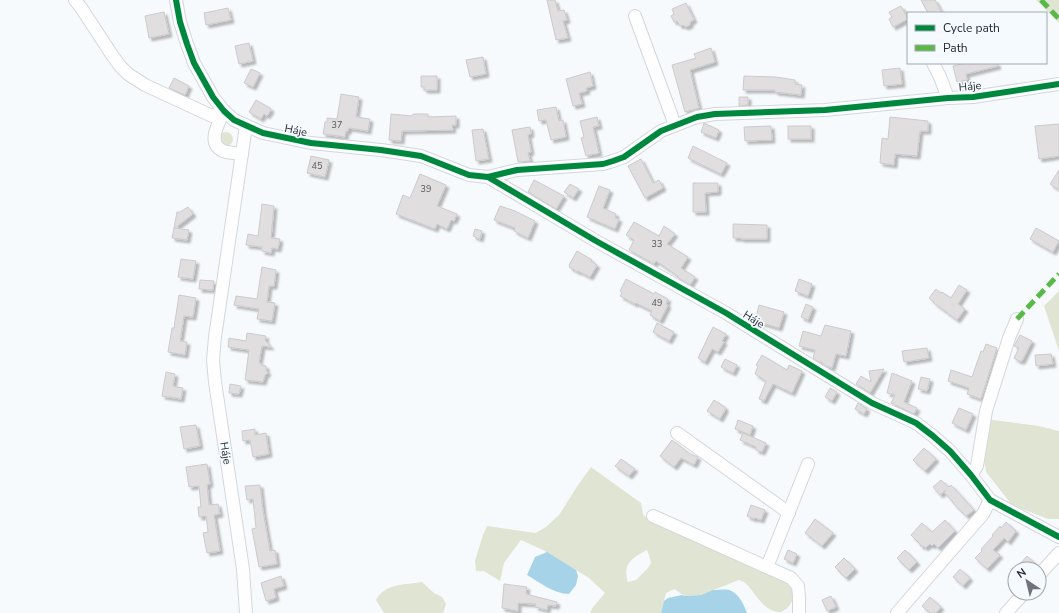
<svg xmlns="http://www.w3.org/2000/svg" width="1059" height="613" viewBox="0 0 1059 613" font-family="'Nunito Sans',sans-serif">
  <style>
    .green { fill: #e0e4d2; fill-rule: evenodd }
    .water { fill: #a7d3e8 }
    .building { fill: #e0dedf; stroke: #cccacb; filter: url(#shadow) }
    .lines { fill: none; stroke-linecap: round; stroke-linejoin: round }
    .minor-casing { stroke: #d4d7d9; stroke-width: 14 }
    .minor { stroke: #fefeff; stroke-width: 12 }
    .quiet { stroke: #58b947; stroke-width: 5; stroke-dasharray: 10 5; stroke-linecap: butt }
    .cycleway-casing { stroke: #f4faff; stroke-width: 8 }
    .cycleway { stroke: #00873e; stroke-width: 6 }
    .labels { text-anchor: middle; stroke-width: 3.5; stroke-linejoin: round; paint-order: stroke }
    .number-label { font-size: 9px; fill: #56585b }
    .street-label { font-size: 11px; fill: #282b2f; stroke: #f4faff }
  </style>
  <defs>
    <filter id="shadow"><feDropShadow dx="3" dy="3" stdDeviation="1" flood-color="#0004"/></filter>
  </defs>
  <rect width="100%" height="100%" fill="#f7fafc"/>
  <g class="green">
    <polygon points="1036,0 1059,0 1059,23"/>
    <circle cx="226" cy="139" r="7"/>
    <polygon points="1059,291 1059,351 1044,306"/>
    <polygon points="985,419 1039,426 1059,431 1059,519 1048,519 1012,505 986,472 983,449"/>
    <path d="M591,467L641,503L643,514L648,520L687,533L790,584C793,590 796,596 792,601C789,607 787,609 781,612C763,613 755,591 745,583C743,581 741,581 739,580L701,595L685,596L674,589L666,593L661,613H590L593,607L605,593L589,578L543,550L521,540L504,563L500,581L484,571H476L475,561L483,535L487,526L535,533L546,527L559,515L578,485ZM647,550L649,555L651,563L648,568L636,580L628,582C622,564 632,558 647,550Z"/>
    <path d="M422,582L434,593L442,597L446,604L443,613H384L376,600C385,583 405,585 422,582Z"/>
  </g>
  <g class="water">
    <path d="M547,552L576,570L578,576L576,585L569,594C554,594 539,582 527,575L535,557Z"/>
    <path d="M713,590C718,590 725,589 729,590C739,593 744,605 747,613H661L664,601L668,598L682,595L685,596L701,595Z"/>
  </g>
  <g class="building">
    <polygon points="547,0 555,0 558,11 564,10 567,20 563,21 568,38 556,40"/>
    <polygon points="921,0 935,0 942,13 928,13"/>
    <polygon points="686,3 694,20 690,22 690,25 685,27 683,25 680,26 677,21 674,22 671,16 674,14 672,9"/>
    <polygon points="901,6 908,19 893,27 889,19 892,17 889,12"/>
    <polygon points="228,8 231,20 206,25 204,13"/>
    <polygon points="164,12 169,34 149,38 145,16"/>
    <polygon points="249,43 253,61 239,64 235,46"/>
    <polygon points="711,48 715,62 690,70 699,108 685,112 672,65 696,58 694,54"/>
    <polygon points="483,57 486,74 470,77 466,60"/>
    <polygon points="966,63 997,63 998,66 966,74 967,80 957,82 953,66"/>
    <polygon points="900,68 902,84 884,86 882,70"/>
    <polygon points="251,69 260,73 253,87 244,83"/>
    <polygon points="590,72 593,86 586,88 587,91 579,93 582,104 573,106 566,79"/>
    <polygon points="421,76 437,76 437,90 424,90 424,87 421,87"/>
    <polygon points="744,76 776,77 795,80 795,84 802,85 801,95 775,92 775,90 743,90"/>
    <polygon points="174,78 189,86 185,95 169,88"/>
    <polygon points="341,94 359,97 356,117 370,119 368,131 349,128 348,131 346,131 345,137 323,134 325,122 327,122 327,118 337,119"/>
    <polygon points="739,97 748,97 748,105 739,106"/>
    <polygon points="256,100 270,108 271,110 267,116 264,114 261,119 249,112"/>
    <polygon points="556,107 559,121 563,120 566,137 551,140 546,120 539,121 537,110"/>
    <polygon points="391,114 412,116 412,115 414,114 428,114 428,117 456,116 456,125 452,125 453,130 402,131 401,141 389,140"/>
    <polygon points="597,117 599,126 593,127 599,153 586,156 581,138 584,137 580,121"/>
    <polygon points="890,117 928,121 928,131 920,131 917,156 895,154 894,165 880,163 882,138 888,139"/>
    <polygon points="704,123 719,130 716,138 701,132"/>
    <polygon points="1059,124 1059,156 1039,159 1035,126"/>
    <polygon points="771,126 772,140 745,141 744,127"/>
    <rect x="788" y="126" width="23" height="13"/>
    <polygon points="530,127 531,134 528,135 531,152 528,153 530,161 518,162 512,130"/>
    <polygon points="483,129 489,159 476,161 472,130"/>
    <polygon points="693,146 727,163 721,174 688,158"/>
    <polygon points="311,156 329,160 325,177 307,173"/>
    <polygon points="641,159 653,183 659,180 663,188 645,198 628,166"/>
    <polygon points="1059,170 1059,190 1050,184"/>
    <polygon points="420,174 446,185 437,206 457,214 454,221 451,220 447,229 437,224 435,229 396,214 403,195 410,198"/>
    <polygon points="534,180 564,196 556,209 528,192"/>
    <polygon points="693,183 718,183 718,192 705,193 706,212 693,212"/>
    <polygon points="570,184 579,189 573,198 564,192"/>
    <polygon points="599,186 610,190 603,208 616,214 615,218 619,219 615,229 587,217"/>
    <polygon points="262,204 274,206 271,238 280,239 278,249 272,248 271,253 262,251 262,247 246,245 248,234 258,236"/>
    <polygon points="500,206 515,211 535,221 528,238 514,231 515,228 494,220"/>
    <polygon points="188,207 193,214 175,228 189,230 187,240 172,238 177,212 180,212"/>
    <polygon points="634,222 659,236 664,226 675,234 667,244 688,257 681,268 695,277 690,285 677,277 678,276 656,261 654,264 629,250 634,240 626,235"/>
    <polygon points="733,224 767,225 767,239 741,239 741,238 733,238"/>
    <polygon points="1036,228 1059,241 1053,252 1030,239"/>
    <polygon points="475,229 482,231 480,239 473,236"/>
    <polygon points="577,251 592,260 591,261 597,265 590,277 578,271 578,272 569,267 570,266 569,265"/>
    <polygon points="181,259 196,261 193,279 178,277"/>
    <polygon points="262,267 276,270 274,286 269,286 267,302 275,303 272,321 257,319 259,309 234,305 236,296 257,299"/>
    <polygon points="626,279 654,294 655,292 668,299 666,304 668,305 660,321 650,315 652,311 636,303 635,304 620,296 622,293 620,291"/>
    <polygon points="799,279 812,284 808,296 795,291"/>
    <polygon points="200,280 214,281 213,290 199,289"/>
    <polygon points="959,285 967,290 958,304 965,309 957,320 934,303 934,302 929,298 936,289 941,293 942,292 951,298"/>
    <polygon points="179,295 196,298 193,317 184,316 180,341 187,342 185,355 168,352 172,328 174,328"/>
    <polygon points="806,304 813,307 808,320 801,317"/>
    <polygon points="759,305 784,312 779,328 755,321"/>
    <polygon points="657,323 674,332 669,341 653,332"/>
    <polygon points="825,325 851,331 846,356 836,354 832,368 826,366 822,363 822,362 819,362 813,358 815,350 799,346 803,331 821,336"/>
    <polygon points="713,327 726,334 722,341 724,342 718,352 712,349 705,362 698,358"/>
    <polygon points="247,333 266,336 265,340 271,347 262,346 259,363 261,363 261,365 266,366 266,370 268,373 265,375 263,382 245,380 249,350 228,347 229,338 246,341"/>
    <polygon points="1020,335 1032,341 1022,361 1019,361 1014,358 1019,348 1014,346"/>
    <polygon points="986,344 997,348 981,399 967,394 969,388 948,381 951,370 972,377 981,351 983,352"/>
    <polygon points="927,348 929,358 904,362 902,351"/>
    <polygon points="1051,354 1053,364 1036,366 1035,355"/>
    <polygon points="762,355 787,370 789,365 802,371 792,393 773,384 764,401 759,399 766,381 755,374 758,366 756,365"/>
    <polygon points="725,359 737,365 733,373 721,367"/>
    <polygon points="884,369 870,393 856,384 861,376 871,382 869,371"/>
    <polygon points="166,372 175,374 173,386 183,388 181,399 162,396"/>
    <polygon points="892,373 912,381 904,402 917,408 914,414 891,403 895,395 887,393"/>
    <polygon points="921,377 930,379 927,391 918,389"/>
    <polygon points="230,384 241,386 239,394 229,393"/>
    <polygon points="830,388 837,392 832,401 825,397"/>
    <polygon points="714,400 725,407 725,410 720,419 707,411"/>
    <polygon points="858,403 867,409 864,414 855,409"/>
    <polygon points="959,408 973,414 966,430 952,423"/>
    <polygon points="738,420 753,426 750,435 735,429"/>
    <polygon points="196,425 200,446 184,449 180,427"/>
    <polygon points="255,429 255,435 266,433 269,454 253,457 250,440 243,441 242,431"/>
    <polygon points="743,433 766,443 762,452 756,450 756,447 740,440"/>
    <polygon points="672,440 690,454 698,457 694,465 681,458 674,467 660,456"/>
    <polygon points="924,448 936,459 925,471 913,460"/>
    <polygon points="621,459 635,469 629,476 615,466"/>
    <polygon points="207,464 210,484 207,485 209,505 218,504 220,514 214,515 220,551 207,553 203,533 208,532 206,516 199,517 198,507 201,507 199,486 189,487 186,467"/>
    <polygon points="941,480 949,487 951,485 974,510 966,516 953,503 953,502 944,492 946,490 940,495 933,487"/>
    <polygon points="260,485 263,511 270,551 275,550 277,564 259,567 252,529 256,528 253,499 247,500 245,486"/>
    <polygon points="751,505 765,510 761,520 755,518 754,519 747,516"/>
    <polygon points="815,519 833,533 822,546 805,533"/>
    <polygon points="945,520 955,531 938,548 934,544 932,546 930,544 925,548 923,546 920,546 920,544 911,535 922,523 932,532"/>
    <polygon points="1006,522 1016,531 1008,542 1004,538 993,550 1000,555 987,569 975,558 982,551 981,549 993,536 992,535 1000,526 1001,528"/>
    <polygon points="788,550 797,554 793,563 784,559"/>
    <polygon points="905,550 917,562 909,570 897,558"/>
    <polygon points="1027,556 1036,564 1032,569 1024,569 1019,565"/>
    <polygon points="844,558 855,569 846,578 835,567"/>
    <polygon points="960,569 970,578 963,586 953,577"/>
    <polygon points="281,576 284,586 274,589 276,598 266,601 261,583"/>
    <polygon points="504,584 527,587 526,594 557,602 556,606 548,605 547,610 535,607 536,604 518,603 518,611 502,608"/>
    <polygon points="831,596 836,607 827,611 822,600"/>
    <polygon points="930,597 941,607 936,613 930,613 922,606"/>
  </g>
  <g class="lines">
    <g class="minor-casing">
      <g id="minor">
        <polyline points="75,0 82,9 112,55 120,66 128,74 145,85 212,116 224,111"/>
        <polyline points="176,0 180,22 187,44 194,63 213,97 224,111 234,120 263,133 311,143 381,150 421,156 469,175 488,177 517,170 603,164 613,161 624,157 661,131 697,117 715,114 825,110 948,98 973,97 1059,84"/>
        <polyline points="635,16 675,125"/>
        <polyline points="933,63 940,77 948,98"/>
        <path d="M224,111C219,123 206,143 223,151C229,153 236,153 242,154"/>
        <polyline points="246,126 215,337 213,360 215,382 243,569 246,613"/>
        <polyline points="488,177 596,241 726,313 872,403 916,423 933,436 950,451 971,475 990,500 1059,537"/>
        <polyline points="677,433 789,513"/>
        <polyline points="971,475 977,466 986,411 1009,338 1017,319"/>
        <polyline points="653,516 791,578 798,586 799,596 799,613"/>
        <polyline points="767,567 808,464"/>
        <polyline points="1039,575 1059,553"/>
        <polyline points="897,613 983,514 990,500"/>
        <polyline points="1006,613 1024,593"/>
      </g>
    </g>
    <use href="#minor" class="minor"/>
    <g class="quiet">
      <polyline points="1041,0 1059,19"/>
      <polyline points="1017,319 1059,274"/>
    </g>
    <g class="cycleway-casing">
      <g id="cycleway">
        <polyline points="176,0 180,22 187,44 194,63 213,97 224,111 234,120 263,133 311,143 381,150 421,156 469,175 488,177 517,170 603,164 613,161 624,157 661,131 697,117 715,114 825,110 948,98 973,97 1059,84"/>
        <polyline points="488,177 596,241 726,313 872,403 916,423 933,436 950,451 971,475 990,500 1059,537"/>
      </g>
    </g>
    <use href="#cycleway" class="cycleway"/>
  </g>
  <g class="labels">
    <g class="number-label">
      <text x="337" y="128">37</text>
      <text x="317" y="169">45</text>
      <text x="426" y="192">39</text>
      <text x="657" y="247">33</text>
      <text x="657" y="306">49</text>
    </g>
    <g class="street-label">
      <text transform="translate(970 86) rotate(-5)" y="4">Háje</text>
      <text transform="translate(296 130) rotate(12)" y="4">Háje</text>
      <text transform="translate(754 319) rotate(32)" y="4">Háje</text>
      <text transform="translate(226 453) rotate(81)" y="4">Háje</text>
    </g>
  </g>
  <rect x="907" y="12" width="140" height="52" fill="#f4faff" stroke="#a2a7ac"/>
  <rect x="915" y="25" width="20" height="6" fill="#00873e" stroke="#a2a7ac"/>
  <text x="943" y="32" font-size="12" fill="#282b2f">Cycle path</text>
  <rect x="915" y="45" width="20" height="6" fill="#58b947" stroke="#a2a7ac"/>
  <text x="943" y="52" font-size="12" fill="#282b2f">Path</text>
  <g transform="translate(1027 581) rotate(325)"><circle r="19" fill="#f4faff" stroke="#a2a7ac"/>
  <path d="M0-3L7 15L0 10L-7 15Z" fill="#707377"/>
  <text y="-6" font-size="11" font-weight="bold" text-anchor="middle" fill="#282b2f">N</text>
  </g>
</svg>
